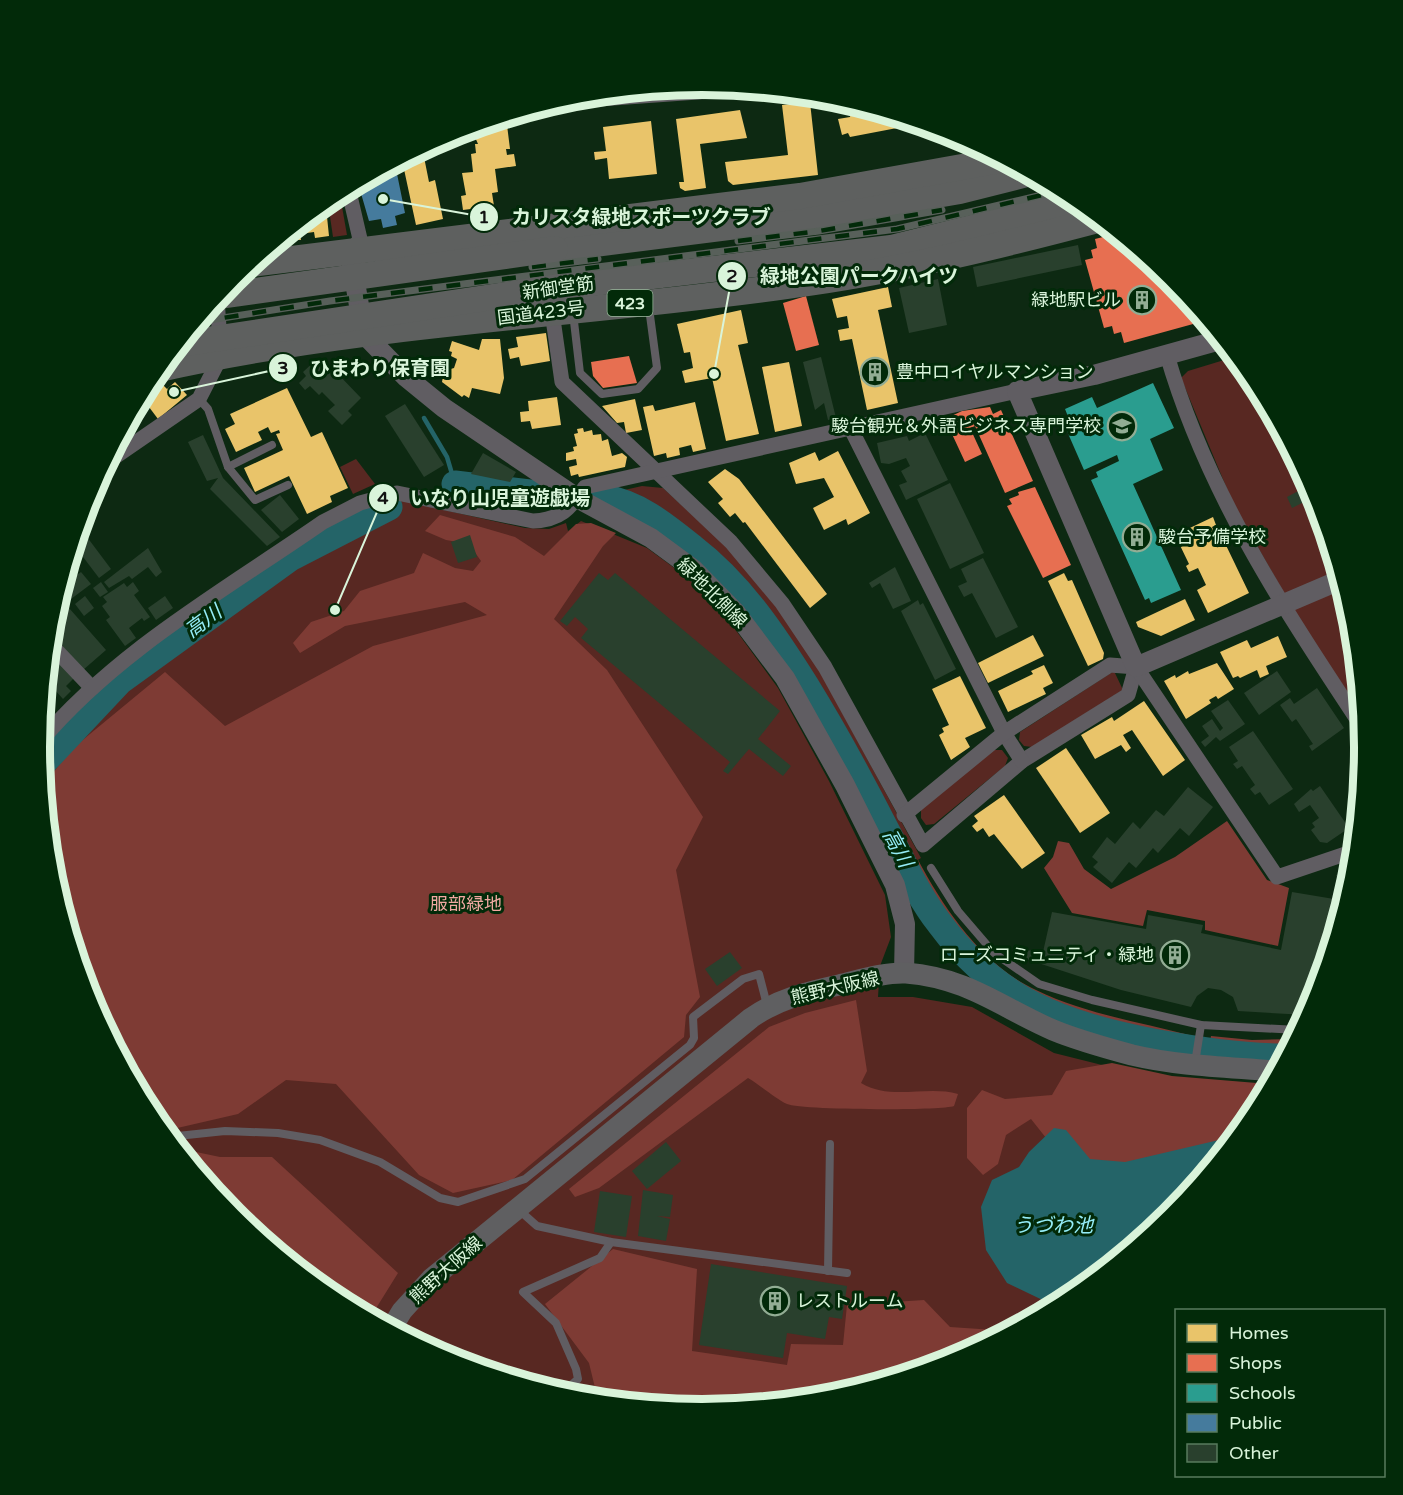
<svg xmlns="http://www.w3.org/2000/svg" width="1403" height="1495" viewBox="0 0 1403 1495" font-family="'Varela Round','Noto Sans JP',sans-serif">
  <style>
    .green { fill: #582822 }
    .forest { fill: #7e3b34 }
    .water { fill: #246468 }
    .homes { fill: #e9c46a }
    .shops { fill: #e76f51 }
    .schools { fill: #2a9d8f }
    .public { fill: #457b9d }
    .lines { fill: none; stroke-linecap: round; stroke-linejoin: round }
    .stream { stroke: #246468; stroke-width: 4.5 }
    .river { stroke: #246468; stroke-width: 27 }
    .building { fill: #29402d }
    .service { stroke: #605d62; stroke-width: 8 }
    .minor { stroke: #605d62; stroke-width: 15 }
    .tertiary { stroke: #605d62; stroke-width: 20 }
    .secondary { stroke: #5f5f61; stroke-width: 21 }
    .trunk { stroke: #5e605f; stroke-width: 26 }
    .rail-casing { stroke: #58605a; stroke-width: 7 }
    .rail { stroke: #022a09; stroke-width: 4.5; stroke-dasharray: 14; stroke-linecap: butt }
    .trunk-bridge { stroke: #5e605f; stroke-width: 26 }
    .labels { text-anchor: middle; stroke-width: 6; stroke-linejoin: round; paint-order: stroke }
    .shield { fill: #022a09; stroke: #98b79b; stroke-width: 1.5 }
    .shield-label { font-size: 16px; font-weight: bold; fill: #d9f4da }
    .street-label { font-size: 18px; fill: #d9f4da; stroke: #022a09 }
    .poi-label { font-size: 18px; fill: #d9f4da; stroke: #022a09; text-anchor: end }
    .park-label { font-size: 18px; fill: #f1a9a2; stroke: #022a09 }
    .water-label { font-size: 20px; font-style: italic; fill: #95edf8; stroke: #022a09 }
    .rim { fill: none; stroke: #d9f4da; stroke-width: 8 }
    .leader { fill: none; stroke: #d9f4da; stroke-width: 2 }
    .callout-dot { fill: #d9f4da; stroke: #022a09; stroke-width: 2 }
    .mark-label { font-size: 18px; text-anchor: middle; font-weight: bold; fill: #111 }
    .callout-label { font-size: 20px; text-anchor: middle; font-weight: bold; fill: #d9f4da; stroke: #022a09; stroke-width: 6; stroke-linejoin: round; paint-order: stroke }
  </style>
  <rect width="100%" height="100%" fill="#0d2912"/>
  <g class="green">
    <polygon points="341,201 347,235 333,237 328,203"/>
    <polygon points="1234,357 1253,380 1314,494 1351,619 1360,711 1300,622 1232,501 1181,378 1188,371"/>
    <polygon points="356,459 375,484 353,494 340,467"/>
    <path d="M642,486L663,488L726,546L778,607L818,668L921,858L909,865C843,736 763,552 618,496L620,491Z"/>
    <polygon points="399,500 525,528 549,529 566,523 568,531 581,521 647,548 688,578 732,625 778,688 829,781 885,895 891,937 880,966 878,997 913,997 972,1007 1054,1053 1170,1082 1252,1116 1170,1216 1069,1299 955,1360 830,1397 701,1410 572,1397 448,1359 333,1298 233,1216 150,1115 89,1001 52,876 41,765 110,680 337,525 366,509"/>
    <polygon points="1114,671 1123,690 1032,747 1024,746 1019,740 1020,732"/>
    <polygon points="993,750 1002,750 1008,758 1005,766 934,824 926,825 921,818 921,810"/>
  </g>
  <g class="forest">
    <polygon points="440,515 515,537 544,556 576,524 591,523 616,533 603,546 554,619 607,670 703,817 676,870 700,997 686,1015 684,1037 512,1180 453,1193 419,1175 336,1084 286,1080 238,1114 173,1129 155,1120 89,1001 52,876 43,785 73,748 165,672 225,726 373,646 487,615 465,602 345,626 300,653 293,643 311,622 344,611 360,591 414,573 423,553 455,568 473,571 481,561 469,544 446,540 425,531"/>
    <polygon points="1227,821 1267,880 1289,888 1278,946 1205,930 1205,921 1147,910 1143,926 1072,913 1044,868 1053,857 1058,841 1069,843 1084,869 1111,889 1175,857"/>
    <path d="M918,860C945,910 982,965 1036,990C1083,1013 1139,1022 1189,1035L1187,1044C1146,1036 1102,1031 1062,1016C992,990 942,929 909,865Z"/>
    <path d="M856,1000L867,1071L861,1083C890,1101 927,1085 958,1094L954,1106C940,1111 800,1110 787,1104C776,1099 760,1085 748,1078L599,1188L575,1197L569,1189L769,1027L805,1013Z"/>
    <polygon points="1211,1036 1252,1040 1293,1039 1286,1052 1253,1052 1209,1047"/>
    <polygon points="1112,1063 1172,1076 1269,1084 1252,1116 1226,1148 1115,1170 1054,1148 1031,1119 1006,1135 998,1164 983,1175 967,1158 967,1108 982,1090 1005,1099 1052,1095 1066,1071"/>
    <polygon points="177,1148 220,1157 272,1157 398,1273 370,1318 333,1298 233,1216"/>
    <polygon points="613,1249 697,1269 692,1351 787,1365 791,1344 843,1345 847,1305 924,1300 950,1327 1009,1331 955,1360 917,1371 865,1374 793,1401 701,1410 598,1400 589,1363 545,1304"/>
  </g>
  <polygon class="water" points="1054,1128 1066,1130 1090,1159 1125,1162 1236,1136 1170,1216 1069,1299 1055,1306 1007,1283 986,1250 981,1207 992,1180 1019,1167 1029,1152"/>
  <g class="homes">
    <polygon points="810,102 818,175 733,185 728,181 725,162 788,155 782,105"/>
    <polygon points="853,104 882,113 918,124 850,137 848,133 842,135 838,119 850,117"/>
    <polygon points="740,110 747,138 700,144 706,188 685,191 680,188 679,182 684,182 676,119"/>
    <polygon points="651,121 657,174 609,179 607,158 595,160 594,152 606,151 603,127"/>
    <polygon points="507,125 510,149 506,149 507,155 514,154 516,166 495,169 498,192 492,193 494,206 463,210 461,196 466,195 462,173 473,172 471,154 476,153 475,144 478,144 472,130"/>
    <polygon points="418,151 420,158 424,157 429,182 435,180 443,219 416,225 402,160"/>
    <polygon points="320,207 326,207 329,236 315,238 314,232 300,234 301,240 282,239"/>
    <polygon points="888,287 892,307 878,310 898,403 867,410 852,339 840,341 838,330 849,328 847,316 837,318 832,299"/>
    <polygon points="741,310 748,343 738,345 759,434 726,441 712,378 685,383 682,371 693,368 690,352 684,353 677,324"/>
    <polygon points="546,333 550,361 521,366 519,357 510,359 508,349 518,347 516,337"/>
    <polygon points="482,339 500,339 504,378 500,394 472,388 469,398 464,395 462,397 442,382 444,371 454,368 457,359 451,356 452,352 449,351 452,341 479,350"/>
    <polygon points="789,362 802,426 775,432 762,367"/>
    <polygon points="175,382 187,395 158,419 143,399 156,387 158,389 163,385 167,389"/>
    <polygon points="287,388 311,437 322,432 348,488 330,496 332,502 307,514 289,476 255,492 244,468 283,450 276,434 280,433 279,430 271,433 268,427 258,432 262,440 236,452 225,429 235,424 230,414"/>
    <polygon points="557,397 561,425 532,429 530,421 521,422 520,412 529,411 528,401"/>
    <polygon points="635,399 642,430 626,433 624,422 617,423 602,406"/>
    <polygon points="695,402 706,449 693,452 691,445 679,448 680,455 667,458 666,453 654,456 643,407 653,405 655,411"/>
    <polygon points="136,407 141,414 141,421 117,442"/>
    <polygon points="583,428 584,432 592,430 593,435 601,434 602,441 608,439 612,456 622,453 627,457 625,467 579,477 578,474 571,476 569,467 577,465 576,459 566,461 566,453 574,451 573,447 577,446 574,434 578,433 577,429"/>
    <polygon points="838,451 870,513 848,525 846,519 824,530 813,508 834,497 824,478 796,484 789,463 815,452 819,461"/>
    <polygon points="725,469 739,479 827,594 810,608 745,522 743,523 735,513 730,517 718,503 723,499 708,482"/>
    <polygon points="1213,517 1216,525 1212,527 1218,540 1222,537 1249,593 1208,613 1197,590 1206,585 1198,568 1189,572 1186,566 1189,564 1175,535"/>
    <polygon points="1064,573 1068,581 1072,580 1104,653 1103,659 1088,666 1048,581"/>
    <polygon points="1185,599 1195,620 1161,636 1138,627 1136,622"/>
    <polygon points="1033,635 1044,656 988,683 978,663"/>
    <polygon points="1278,636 1287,657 1266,666 1269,674 1260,678 1257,670 1240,678 1238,676 1233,678 1220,652 1247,640 1251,648"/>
    <polygon points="1217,663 1234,689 1218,699 1216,696 1209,700 1211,703 1186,719 1164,681 1175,675 1176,678 1188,671 1189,674"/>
    <polygon points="1044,665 1053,683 1043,688 1046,694 1008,712 998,691 1033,674 1031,671"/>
    <polygon points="960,676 986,728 965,738 970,747 951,760 939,735 944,732 942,728 949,725 932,689"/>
    <polygon points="1144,701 1185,760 1163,776 1132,730 1123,735 1131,748 1126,752 1121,745 1095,759 1081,735 1112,717 1114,721"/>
    <polygon points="1066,748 1110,813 1080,833 1036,768"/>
    <polygon points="1004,795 1045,853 1022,869 994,834 989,837 983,828 977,832 972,826 978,821 974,816"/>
  </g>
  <g class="shops">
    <polygon points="1115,234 1170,279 1204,321 1124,343 1121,332 1114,334 1112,326 1104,328 1085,260 1093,258 1091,250 1097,248 1095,239"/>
    <polygon points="806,296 819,345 796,351 783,303"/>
    <polygon points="629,356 637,383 603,388 593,376 591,362"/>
    <polygon points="990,407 993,414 1001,410 1033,481 1005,493 975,426 970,428 982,454 965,462 945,419 962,411"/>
    <polygon points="1035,487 1071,565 1043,578 1007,506 1012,504 1009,499 1019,495 1018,492"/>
  </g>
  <polygon class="schools" points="1153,383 1174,428 1150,439 1163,470 1133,484 1181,590 1151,603 1149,598 1145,600 1091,480 1098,477 1096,472 1119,461 1117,455 1084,470 1063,422 1069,419 1065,409 1092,397 1097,408"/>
  <polygon class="public" points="395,164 405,213 395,216 397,225 383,228 381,219 369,221 358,183"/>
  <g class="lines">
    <polyline class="stream" points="424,418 447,457 455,484"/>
    <g class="river">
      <polyline points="455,484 555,496"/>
      <path d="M603,498C637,502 667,527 693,548C740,584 774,635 806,686C835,733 861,781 886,830C903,862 918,896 940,924C997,1001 1062,1024 1153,1042C1196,1050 1240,1057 1284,1057"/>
      <polyline points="41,765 120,681 290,558 389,507"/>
    </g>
  </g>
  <g class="building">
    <polygon points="1078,245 1082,265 977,287 973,267"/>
    <polygon points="938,279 947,325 909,333 899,288"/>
    <polygon points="821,357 836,418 828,420 824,403 815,410 803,362"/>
    <polygon points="317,359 333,375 336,372 361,398 348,411 352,415 342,425 328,411 335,405 322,392 319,395 310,386 305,390 299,383 306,376 303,372"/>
    <polygon points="405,404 444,465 424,477 385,416"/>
    <polygon points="925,433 948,480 906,500 899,485 907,482 901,471 910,466 906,458 889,464 881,463 877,443 907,436 909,441"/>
    <polygon points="203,435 223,478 280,537 267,546 210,489 218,478 207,481 188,442"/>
    <polygon points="483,453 516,472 510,482 471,474"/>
    <polygon points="950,483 984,553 950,569 917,499"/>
    <polygon points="1302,489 1308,500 1292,508 1287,497"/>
    <polygon points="280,495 299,519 282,532 261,510"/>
    <polygon points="81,529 111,569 99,578 74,545"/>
    <polygon points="470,535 477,557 458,563 451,542"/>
    <polygon points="148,548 162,572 156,577 148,567 132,579 129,576 109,588 104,582"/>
    <polygon points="983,558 1018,627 996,638 972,593 964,597 958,586 967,582 961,569"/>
    <polygon points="895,567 911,601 893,609 880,583 872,588 869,583"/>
    <polygon points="81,572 91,584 63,605 58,598 61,587"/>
    <polygon points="599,573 608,580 615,573 780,711 758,739 791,766 783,776 749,749 728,774 723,771 730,762 581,638 588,629 575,617 567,626 560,621"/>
    <polygon points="101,582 108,592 100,597 93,588"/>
    <polygon points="133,582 139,591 134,595 150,617 144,621 142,618 129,628 136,638 125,646 106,620 110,617 102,606 107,602 103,597 124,583 127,587"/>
    <polygon points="85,596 94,608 84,616 75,604"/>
    <polygon points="165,596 173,608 156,620 148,608"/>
    <polygon points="918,600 920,605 923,603 956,669 935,680 901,611"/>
    <polygon points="69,608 106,650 83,670 53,635 50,638 51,623"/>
    <polygon points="51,650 76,676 66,686 71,691 63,699 46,680 48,653"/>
    <polygon points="1277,671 1291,692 1259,715 1244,693"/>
    <polygon points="1317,688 1344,728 1312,751 1309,746 1313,744 1296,719 1292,722 1280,705 1290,698 1294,704"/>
    <polygon points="1228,700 1245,724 1220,741 1216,737 1205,747 1201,742 1209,736 1202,726 1212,719 1220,731 1223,728 1211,711"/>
    <polygon points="1253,731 1293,789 1269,805 1260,792 1255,795 1250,789 1255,785 1242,766 1237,769 1233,764 1238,761 1229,747"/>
    <polygon points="1320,786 1349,828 1327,843 1320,842 1311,830 1315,827 1312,823 1319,818 1310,805 1299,812 1294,804 1311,789 1313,791"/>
    <polygon points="1188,787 1213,807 1189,836 1180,828 1158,853 1153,848 1136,868 1129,862 1112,883 1093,867 1098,862 1092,857 1107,837 1115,844 1133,822 1140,829 1156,810 1164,816"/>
    <polygon points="1352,870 1349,884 1340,887 1336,875"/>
    <polygon points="1292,892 1334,899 1323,958 1326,959 1313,1001 1306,1015 1238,1011 1233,997 1221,990 1208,988 1197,996 1191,1007 1121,990 1026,959 1026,950 1043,952 1052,912 1146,929 1148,915 1203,925 1201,933 1281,950"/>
    <polygon points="730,952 742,968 717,986 705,969"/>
    <polygon points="666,1142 681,1161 647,1189 632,1171"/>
    <polygon points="643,1190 673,1195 670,1217 657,1216 670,1219 666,1241 638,1236"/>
    <polygon points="600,1191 632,1196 626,1237 594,1232"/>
    <polygon points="711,1264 847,1286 842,1319 829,1317 825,1339 787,1333 783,1358 699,1345"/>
  </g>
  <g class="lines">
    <g class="service">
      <polyline points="573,313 580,373 602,394 638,389 657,368 649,308"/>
      <polyline points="199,399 208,409 228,467 255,500 288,485"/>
      <polyline points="228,467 272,445"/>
      <polyline points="931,868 958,911 994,953 1039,984 1092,1000 1201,1025 1298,1030"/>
      <polyline points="1195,1063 1201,1025"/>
      <polyline points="168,1137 225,1131 278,1133 320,1140 380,1162 440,1198 458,1202 525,1179 690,1045 694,1038 693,1017 743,979 759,974 767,1005"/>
      <polyline points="519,1210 537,1226 611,1242 847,1273"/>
      <polyline points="828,1271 830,1144"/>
      <polyline points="569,1387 578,1379 576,1369 556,1323 523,1292 600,1258 611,1242"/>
    </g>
    <g class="minor">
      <polyline points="557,102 740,89"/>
      <polyline points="344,191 350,196 360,239 350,253"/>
      <polyline points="552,312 562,382 731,542 782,603 825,667 923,845 1022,761 1128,695 1136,667"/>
      <path d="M1167,355C1207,493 1284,609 1362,727"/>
      <polyline points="851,429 1004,733 1022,761"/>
      <polyline points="106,463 199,399 221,356 217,298"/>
      <polyline points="55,649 92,688"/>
      <polyline points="1136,667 1277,877 1354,851"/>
      <path d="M39,743C116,651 225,590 323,522L360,503L397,493L533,521C560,520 570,509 585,487L1017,391"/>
      <polyline points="904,815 1004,733 1110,665 1136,667"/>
    </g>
    <g class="tertiary">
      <polyline points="352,265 364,334 406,377 444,408 577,498 651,538 693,569 736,613 785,678 845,785 895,885 905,924 904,973"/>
      <polyline points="1220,340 1094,375 1017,391 1136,667 1340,580"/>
    </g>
    <path class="secondary" d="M391,1329L402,1311L431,1279L751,1018C778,999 807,992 839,985C860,980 885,972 906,973C968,978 1000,1007 1053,1030C1077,1040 1106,1048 1132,1055C1178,1066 1228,1067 1276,1071"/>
    <g class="trunk">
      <polyline points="555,249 809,217 960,191 1027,174"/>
      <polyline points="251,264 800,196 1001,160"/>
      <polyline points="559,287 891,248 1076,202"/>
      <path d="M159,369C373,321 593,315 809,283C906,269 1003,245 1098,220"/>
    </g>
    <g class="rail-casing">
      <g id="rail">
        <polyline points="738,241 819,231 942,210"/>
        <polyline points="532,267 598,259"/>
        <polyline points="197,322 330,301 897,229 1059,191"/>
      </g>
    </g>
    <use href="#rail" class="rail"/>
    <g class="trunk-bridge">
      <polyline points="220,296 555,249"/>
      <polyline points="180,344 559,287"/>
    </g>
  </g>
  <defs>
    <g id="building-ring" transform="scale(1.5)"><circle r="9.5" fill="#022a09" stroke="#92ad94" stroke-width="1.5"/><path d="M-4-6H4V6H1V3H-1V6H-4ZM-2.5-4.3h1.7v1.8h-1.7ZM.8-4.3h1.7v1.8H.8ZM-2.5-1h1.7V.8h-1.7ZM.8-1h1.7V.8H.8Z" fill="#92ad94"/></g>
    <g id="university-ring" transform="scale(1.5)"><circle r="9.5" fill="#022a09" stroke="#92ad94" stroke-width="1.5"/><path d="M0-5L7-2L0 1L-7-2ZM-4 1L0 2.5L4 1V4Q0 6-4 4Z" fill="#92ad94"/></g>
  </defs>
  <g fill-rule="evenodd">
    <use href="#building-ring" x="1142" y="300"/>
    <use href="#building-ring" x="875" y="372"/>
    <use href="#university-ring" x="1122" y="426"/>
    <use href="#building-ring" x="1137" y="537"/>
    <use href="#building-ring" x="1175" y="955"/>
    <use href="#building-ring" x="775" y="1301"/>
  </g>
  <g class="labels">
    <rect class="shield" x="607.5" y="290" width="45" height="26" rx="4.5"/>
    <g class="shield-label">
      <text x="630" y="309">423</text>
    </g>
    <g class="street-label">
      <text transform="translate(558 288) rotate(-8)" y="6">新御堂筋</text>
      <text transform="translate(541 313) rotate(-7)" y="6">国道423号</text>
      <text transform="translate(712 593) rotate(45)" y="6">緑地北側線</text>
      <text transform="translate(835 988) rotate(-13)" y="6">熊野大阪線</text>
      <text transform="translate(446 1270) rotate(-42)" y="6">熊野大阪線</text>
    </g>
    <g class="poi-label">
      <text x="1121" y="306">緑地駅ビル</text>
      <text x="896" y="378" text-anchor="start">豊中ロイヤルマンション</text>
      <text x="1101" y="432">駿台観光＆外語ビジネス専門学校</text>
      <text x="1158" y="543" text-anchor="start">駿台予備学校</text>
      <text x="1154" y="961">ローズコミュニティ・緑地</text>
      <text x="796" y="1307" text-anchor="start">レストルーム</text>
    </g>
    <g class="park-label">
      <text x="466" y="910">服部緑地</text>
    </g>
    <g class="water-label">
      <text transform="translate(203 621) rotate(-36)" y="7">高川</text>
      <text transform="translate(898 848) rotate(62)" y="7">高川</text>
      <text x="1053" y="1232">うづわ池</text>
    </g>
  </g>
  <path d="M0 0H1403V1495H0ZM50 747a652 652 0 1 1 1304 0a652 652 0 1 1-1304 0Z" fill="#022a09" fill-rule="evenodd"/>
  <path class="rim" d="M50 747a652 652 0 1 1 1304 0a652 652 0 1 1-1304 0Z"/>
  <path class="leader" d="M383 199L484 217M714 374L732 276M174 392L283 368M335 610L383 498"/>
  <g class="callout-dot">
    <circle cx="383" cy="199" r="6"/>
    <circle cx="714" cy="374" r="6"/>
    <circle cx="174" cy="392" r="6"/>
    <circle cx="335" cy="610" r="6"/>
    <circle cx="484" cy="217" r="15"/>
    <circle cx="732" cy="276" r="15"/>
    <circle cx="283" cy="368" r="15"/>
    <circle cx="383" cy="498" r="15"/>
  </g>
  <g class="mark-label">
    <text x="484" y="223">1</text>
    <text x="732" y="282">2</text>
    <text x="283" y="374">3</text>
    <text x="383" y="504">4</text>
  </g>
  <g class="callout-label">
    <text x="641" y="224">カリスタ緑地スポーツクラブ</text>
    <text x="859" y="283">緑地公園パークハイツ</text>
    <text x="380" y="375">ひまわり保育園</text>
    <text x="500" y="505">いなり山児童遊戯場</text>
  </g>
  <rect x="1175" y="1309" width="210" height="168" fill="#022a09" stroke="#587b5d" stroke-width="1.5"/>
  <rect x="1187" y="1324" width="30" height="18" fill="#e9c46a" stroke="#587b5d" stroke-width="1.5"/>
  <text x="1229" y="1339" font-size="18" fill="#d9f4da">Homes</text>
  <rect x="1187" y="1354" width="30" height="18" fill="#e76f51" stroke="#587b5d" stroke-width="1.5"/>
  <text x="1229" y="1369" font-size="18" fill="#d9f4da">Shops</text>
  <rect x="1187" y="1384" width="30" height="18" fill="#2a9d8f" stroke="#587b5d" stroke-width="1.5"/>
  <text x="1229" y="1399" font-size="18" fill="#d9f4da">Schools</text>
  <rect x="1187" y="1414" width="30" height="18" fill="#457b9d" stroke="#587b5d" stroke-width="1.5"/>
  <text x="1229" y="1429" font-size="18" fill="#d9f4da">Public</text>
  <rect x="1187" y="1444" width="30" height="18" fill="#29402d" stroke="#587b5d" stroke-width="1.5"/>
  <text x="1229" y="1459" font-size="18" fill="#d9f4da">Other</text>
</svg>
